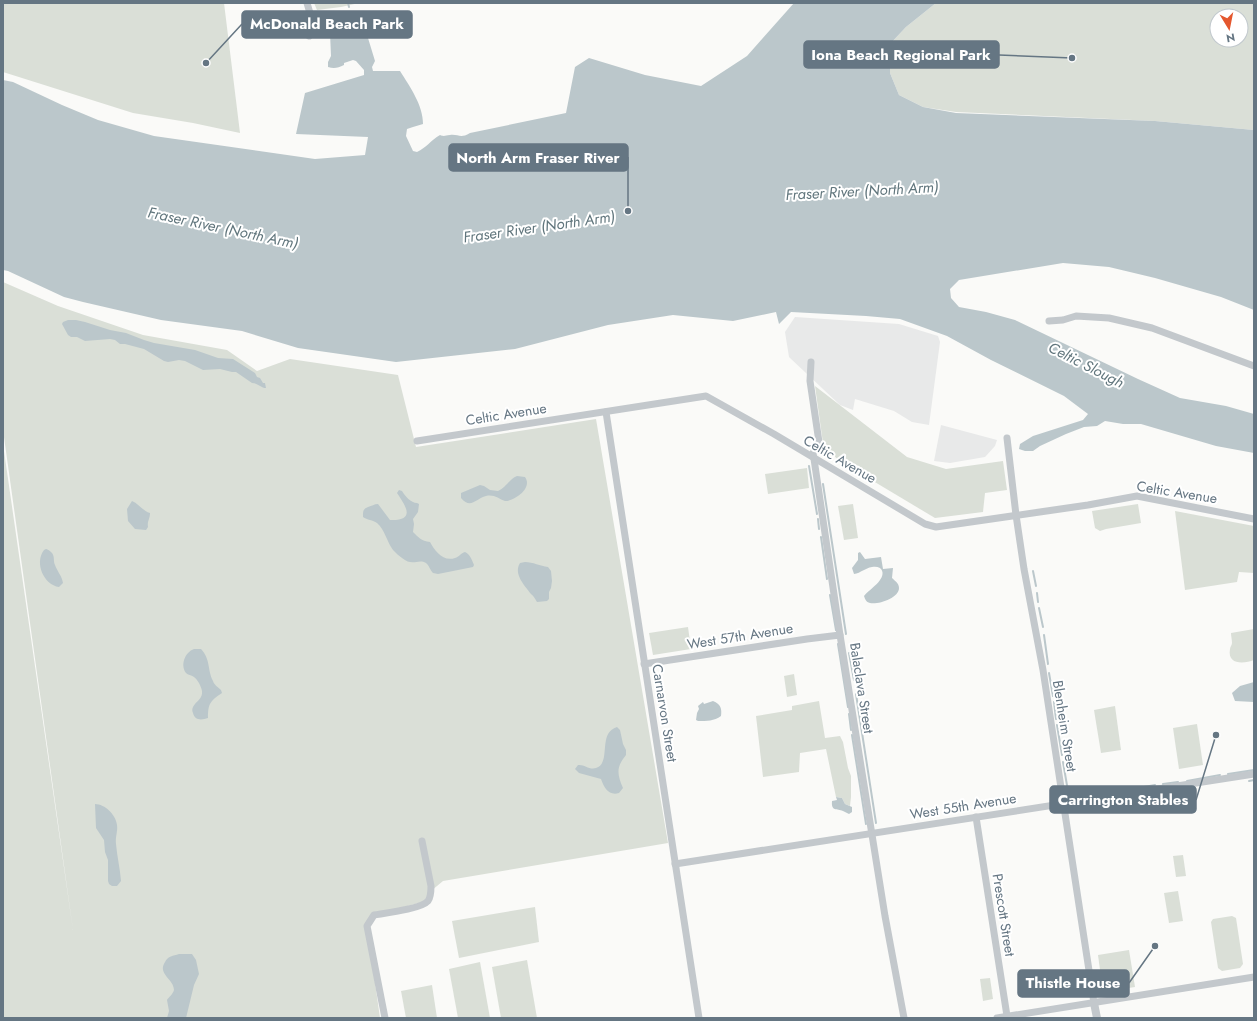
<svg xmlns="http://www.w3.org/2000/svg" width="1257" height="1021" viewBox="0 0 1257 1021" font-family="Jost,sans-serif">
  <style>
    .built { fill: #e8e9e9 }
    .green { fill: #dadfd7; fill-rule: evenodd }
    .water { fill: #bbc7cb }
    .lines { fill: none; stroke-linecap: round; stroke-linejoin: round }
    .stream { stroke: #bbc7cb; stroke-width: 2 }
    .minor { stroke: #c3c8cc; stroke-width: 7 }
    .tertiary { stroke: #c3c8cc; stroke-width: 8 }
    .labels { text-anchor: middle; stroke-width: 4; stroke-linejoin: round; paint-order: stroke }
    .street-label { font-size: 14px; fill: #657683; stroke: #fff }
    .water-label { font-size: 15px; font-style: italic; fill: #60757c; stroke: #fff }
    .leader { fill: none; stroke: #657683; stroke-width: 1.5 }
    .callout-dot { fill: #657683; stroke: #fff; stroke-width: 1.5 }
    .callout { fill: #657683; stroke: #657683; stroke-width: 1.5 }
    .callout-label { font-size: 15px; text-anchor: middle; font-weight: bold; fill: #fff }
  </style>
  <rect width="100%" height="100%" fill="#fafaf8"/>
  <g class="built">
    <polygon points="795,317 899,324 938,336 940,342 929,425 912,422 894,411 855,399 853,410 840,405 789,357 785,332"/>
    <polygon points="941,425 997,440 995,446 985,457 950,463 934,461"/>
  </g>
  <g class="green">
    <polygon points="3,3 224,3 240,133 193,123 133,113 3,72"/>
    <polygon points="314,3 359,3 341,7 317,10"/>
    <path d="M936,3H1254V130L1155,121L956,112L923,107L899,95L890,73V44L906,27ZM1217,16H1241V40H1217Z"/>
    <polygon points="3,282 58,306 143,335 227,350 257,371 290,359 398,375 416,447 596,419 668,843 443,881 431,891 430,900 374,915 367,926 380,1018 3,1018 3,444 73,930 3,430"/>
    <polygon points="815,386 907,457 946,469 1003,461 1007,490 985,493 983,512 935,518 838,460 823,443"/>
    <polygon points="807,468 809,488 768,494 765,474"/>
    <polygon points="853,504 858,538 844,540 838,506"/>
    <polygon points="1138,504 1141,523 1106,529 1100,531 1095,528 1092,511"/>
    <polygon points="1175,511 1254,526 1254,573 1239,572 1237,582 1185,590"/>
    <polygon points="688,627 691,649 653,655 649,633"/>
    <path d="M1254,629V660C1244,664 1227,665 1230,649C1230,647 1232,645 1232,643C1232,640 1231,636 1231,633Z"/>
    <polygon points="794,674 797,695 787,697 784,676"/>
    <polygon points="819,701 825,738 840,736 843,742 848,768 851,776 851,797 850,806 845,804 842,798 836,797 826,749 800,753 799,772 763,777 756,716 792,710 792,706"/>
    <polygon points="1115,706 1121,750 1101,753 1094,710"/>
    <polygon points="1197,724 1203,765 1179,769 1173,728"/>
    <polygon points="1183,855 1186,876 1176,877 1173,856"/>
    <polygon points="1178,891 1183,921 1169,923 1164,893"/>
    <polygon points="535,907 539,942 459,958 452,921"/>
    <polygon points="1232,916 1236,918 1243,964 1240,968 1222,971 1218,968 1211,922 1213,919"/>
    <polygon points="1129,950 1135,987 1103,992 1098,955"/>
    <polygon points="527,960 537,1018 501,1018 492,967"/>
    <polygon points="480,962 490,1018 458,1018 449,969"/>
    <polygon points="990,978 993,999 983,1001 980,979"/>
    <polygon points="432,985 437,1018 406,1018 401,991"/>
  </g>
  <g class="water">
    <path d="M794,3H936L906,27L890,44V73L899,95L923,107L956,113L1155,121L1254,130V310L1221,297L1155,278L1109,267L1063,263L959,280L950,289L951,298L959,307L986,312L1015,320L1138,379L1180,398L1226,406L1254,414V453L1216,446L1141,424H1123L1105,421L1097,426L1084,427L1066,434L1040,446L1033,451H1025L1019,449L1020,444L1033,436L1083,420L1088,414L1064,396L991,360L947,336L900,319L866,316L791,312L779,324L776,312L733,321L673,315L608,325L515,349L396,362L298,348L242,331L161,320L83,302L64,297L8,271L3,270V80L13,82L62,105L98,120L154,136L315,159L365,155L368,137L296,134L305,93L364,75V70L356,61L353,60L344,63V65C338,68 334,69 328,67V62L331,56L330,33L352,28L368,38L375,61L372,67L373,71H400C410,87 423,105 423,124L413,127L407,129L406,136L413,151L417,152C426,148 431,140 440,135C445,137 445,135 450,135C459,134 460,139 470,133L566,113L575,67L589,58L645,75L701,86L747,56Z"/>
    <path d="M68,320H76L85,322L110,330L126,333L144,340L154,343L195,350L218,358L233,359L255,373L257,377L260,378L263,383H265L266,388C261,388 258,383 252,383L236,372H232L220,369L203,370L185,361L179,360L168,362L164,361L144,349L125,344H120L115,340L110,339L85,341L77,337H71L68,335L62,324L63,322Z"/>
    <path d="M517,476L525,477C533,488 515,501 505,501C499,499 494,494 486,496C476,498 471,510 461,498V493L480,485L484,486L490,490L498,491C506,488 509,479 517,476Z"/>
    <path d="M399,490L402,491C405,496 411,503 417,503L419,504L418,512L413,519L414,524L413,532C418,537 421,541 430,542C435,551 443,562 455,558C459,557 461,553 465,552C470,554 472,560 474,565L473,567L438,574L433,573C430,570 429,565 426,563C418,558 413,567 402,558C399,556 396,553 393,550C387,542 385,530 377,523C373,520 367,520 363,517C363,511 363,509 368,507C372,506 374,504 378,504L390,520C417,521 405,505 397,493Z"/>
    <path d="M132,501C139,504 143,511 150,513C150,519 147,521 148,527L146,530L135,529L128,521L127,509Z"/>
    <path d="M46,549C49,550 49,550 52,553C55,557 53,561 55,565C57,571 62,576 63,583L59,587C44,585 34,563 44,550Z"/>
    <path d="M860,552L865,559L881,557L883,569L893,568L892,578C895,581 899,583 899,588C899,598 878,605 870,603C866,602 865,599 864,596C869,590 876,586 880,580C886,572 881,565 872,567C865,568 861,573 854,574L852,568L858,560V553Z"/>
    <path d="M525,562C533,562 540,566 548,567L551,571L552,581L551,588L549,592V599L547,601L537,602C535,599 534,596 531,594C525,586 513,574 520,563Z"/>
    <path d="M194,649H201C211,660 207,669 213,681C214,685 219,688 221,690L222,693C210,701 208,704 208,718C202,720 195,721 193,713C192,711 192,709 193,707C196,701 203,699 202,691C201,686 198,680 194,677C191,675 188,675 186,673C180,665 185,652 194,649Z"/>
    <polygon points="1254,682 1254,702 1235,701 1232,693 1240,686"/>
    <path d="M713,701C721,704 722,709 721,716C714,721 707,721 698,721L696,720L697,713L699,709L698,706L703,702L704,704Z"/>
    <path d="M617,727L620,730L623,744L626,750V755C616,767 617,774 623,788L619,793C609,796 604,788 601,779L579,773L575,769L578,765C584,764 589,770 596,768C612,763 597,733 617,727Z"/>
    <path d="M836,797L842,798L845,804L852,807V812L849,814C847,813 845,812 843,811C837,808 831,812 832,801L837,800Z"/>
    <path d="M95,804C105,804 116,815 117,825C118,831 115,837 116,844C117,856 120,868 121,881L117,886H112L109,884L108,881V860L105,852L104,840L96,828Z"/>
    <path d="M179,954H192L196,960L199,974L194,985L186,1018H167L169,1011L167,1000C169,997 173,994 174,990C174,979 157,974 165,962C168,956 173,956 179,954Z"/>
  </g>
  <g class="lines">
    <g class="stream">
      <polyline points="348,3 349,7"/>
      <polyline points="809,466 817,514"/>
      <polyline points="823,484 846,634"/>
      <polyline points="818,519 819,529"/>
      <polyline points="821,537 827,579"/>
      <polyline points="1033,571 1036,586"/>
      <polyline points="1037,593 1038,602"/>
      <polyline points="830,595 836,630"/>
      <polyline points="1039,608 1043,627"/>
      <polyline points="1044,635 1048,664"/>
      <polyline points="838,644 848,707"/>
      <polyline points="849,653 854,680"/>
      <polyline points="1049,673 1053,696"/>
      <polyline points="856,694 876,823"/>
      <polyline points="1054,702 1056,719"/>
      <polyline points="849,714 851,730"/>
      <polyline points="1057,725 1062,755"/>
      <polyline points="852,735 866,824"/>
      <polyline points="1063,762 1069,797 1086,796"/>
      <polyline points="1228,774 1254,770"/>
      <polyline points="1187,781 1220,775"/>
      <polyline points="1249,781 1254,780"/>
      <polyline points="1163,784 1178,782"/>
      <polyline points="1144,787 1155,785"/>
      <polyline points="1089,795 1119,791"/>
    </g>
    <g class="minor">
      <polyline points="307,3 312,20 309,36"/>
      <polyline points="1049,321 1063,320 1076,316 1109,318 1152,328 1254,366"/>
      <polyline points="811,362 810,381 819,442 817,447 813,453 814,459 840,635 885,916 904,1018"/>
      <polyline points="606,412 699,1018"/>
      <polyline points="1007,438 1016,515 1024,569 1043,670 1094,1003"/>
      <polyline points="417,441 706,396 774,434 925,524 936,527 1088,505 1137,496 1254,519"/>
      <polyline points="644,664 807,639 840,635"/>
      <polyline points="976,817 1007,1016"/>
      <polyline points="675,864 1254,774"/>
      <path d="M385,1018L367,926L374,915C386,913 421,909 428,901C431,897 431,891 431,886L422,841"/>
      <polyline points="997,1018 1254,977"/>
    </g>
    <polyline class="tertiary" points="1094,1003 1097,1018"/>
  </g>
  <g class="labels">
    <g class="street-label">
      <text transform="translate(506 414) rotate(-9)" y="5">Celtic Avenue</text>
      <text transform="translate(840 459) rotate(30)" y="5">Celtic Avenue</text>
      <text transform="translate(1177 492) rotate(9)" y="5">Celtic Avenue</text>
      <text transform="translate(740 636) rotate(-9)" y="5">West 57th Avenue</text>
      <text transform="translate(862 688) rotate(81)" y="5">Balaclava Street</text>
      <text transform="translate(665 713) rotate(81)" y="5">Carnarvon Street</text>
      <text transform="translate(1065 726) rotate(81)" y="5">Blenheim Street</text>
      <text transform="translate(963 806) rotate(-9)" y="5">West 55th Avenue</text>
      <text transform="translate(1004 915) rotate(81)" y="5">Prescott Street</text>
    </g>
    <g class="water-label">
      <text transform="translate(862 191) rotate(-3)" y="5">Fraser River (North Arm)</text>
      <text transform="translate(539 227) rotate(-8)" y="5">Fraser River (North Arm)</text>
      <text transform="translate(223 228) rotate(12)" y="5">Fraser River (North Arm)</text>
      <text transform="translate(1086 365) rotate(27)" y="5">Celtic Slough</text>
    </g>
  </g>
  <path class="leader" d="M206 63L242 24M1072 58L999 55M628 211L628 157M1216 735L1196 800M1155 946L1129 983"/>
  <g class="callout-dot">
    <circle cx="206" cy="63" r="4"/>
    <circle cx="1072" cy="58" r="4"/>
    <circle cx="628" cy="211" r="4"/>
    <circle cx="1216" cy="735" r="4"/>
    <circle cx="1155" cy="946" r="4"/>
  </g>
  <g class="callout">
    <rect x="242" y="11" width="170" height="27" rx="4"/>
    <rect x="804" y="41" width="195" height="27" rx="4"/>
    <rect x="449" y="144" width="179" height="27" rx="4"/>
    <rect x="1050" y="786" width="146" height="27" rx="4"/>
    <rect x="1018" y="970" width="111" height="27" rx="4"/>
  </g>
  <g class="callout-label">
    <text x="327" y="29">McDonald Beach Park</text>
    <text x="901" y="60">Iona Beach Regional Park</text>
    <text x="538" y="163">North Arm Fraser River</text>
    <text x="1123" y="805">Carrington Stables</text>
    <text x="1073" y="988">Thistle House</text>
  </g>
  <rect width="1257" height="1021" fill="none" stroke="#657683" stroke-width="8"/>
  <g transform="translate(1229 28) rotate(170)"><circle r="19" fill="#ffffff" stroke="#c1c8cd"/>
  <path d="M0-3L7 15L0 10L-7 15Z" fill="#e4572e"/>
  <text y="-6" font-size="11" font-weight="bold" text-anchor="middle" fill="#657683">N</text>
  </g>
</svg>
